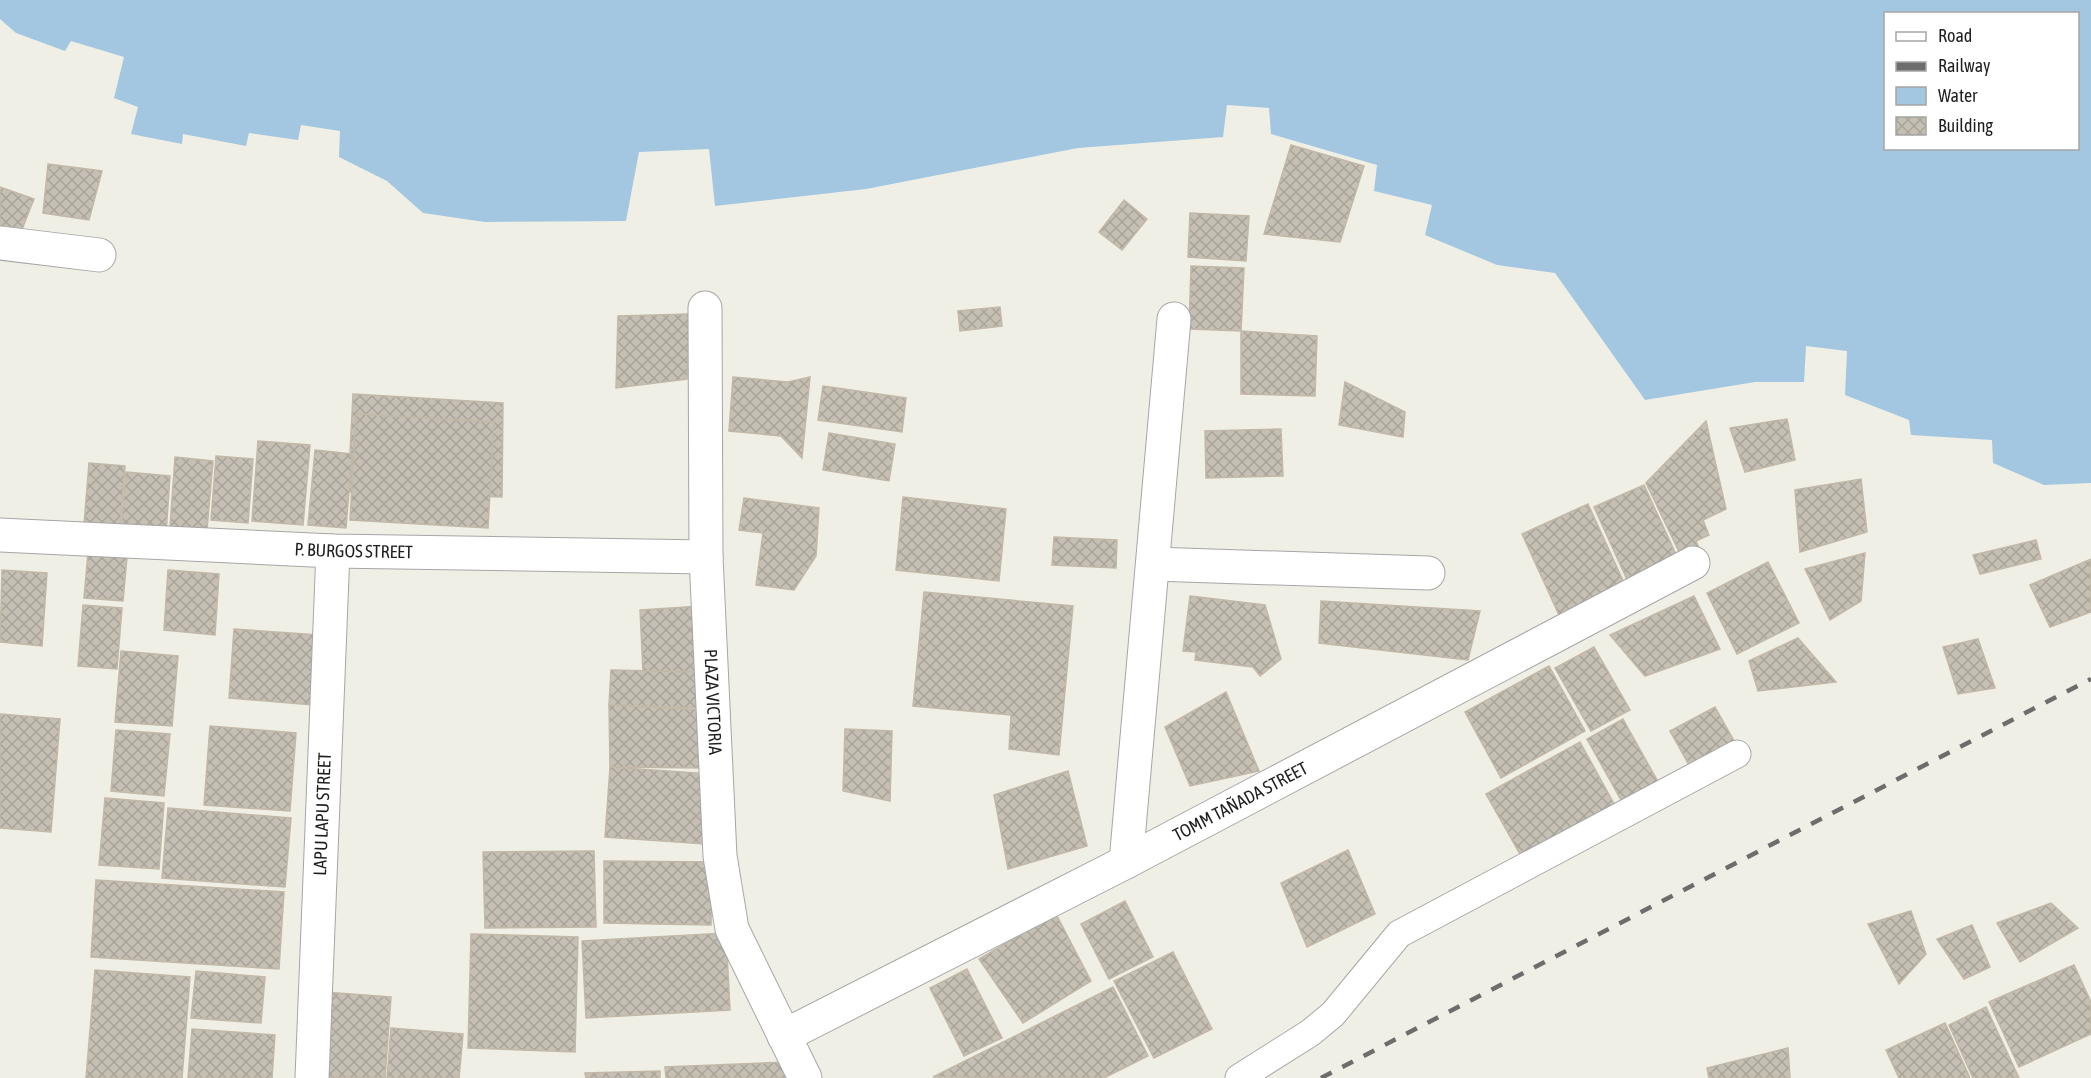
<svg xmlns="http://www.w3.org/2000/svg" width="2091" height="1078" viewBox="0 0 2091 1078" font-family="'Asap Condensed',sans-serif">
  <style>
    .water { fill: #a3c7e0; fill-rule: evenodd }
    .building { fill: url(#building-cross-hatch); stroke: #c3b8a7; stroke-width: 1.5 }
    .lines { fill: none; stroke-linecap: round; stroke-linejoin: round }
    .service-casing { stroke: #a6a6a6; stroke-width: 29 }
    .minor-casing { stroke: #a6a6a6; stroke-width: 35 }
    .service { stroke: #fff; stroke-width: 27 }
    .minor { stroke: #fff; stroke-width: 33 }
    .rail { stroke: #6d6d6d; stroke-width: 4.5; stroke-dasharray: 12 12; stroke-linecap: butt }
    .labels { text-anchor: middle; stroke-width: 5; stroke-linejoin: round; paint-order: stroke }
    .street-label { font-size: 18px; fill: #1f1f1f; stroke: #fff }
  </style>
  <defs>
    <pattern id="building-cross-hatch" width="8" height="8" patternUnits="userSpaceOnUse" patternTransform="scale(1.5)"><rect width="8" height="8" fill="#c5bfb4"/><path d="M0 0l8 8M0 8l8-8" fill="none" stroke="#a9a49a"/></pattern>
  </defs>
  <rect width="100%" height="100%" fill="#f0efe5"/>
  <path class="water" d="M0,0H2091V483L2044,485L1993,463L1992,440L1911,435L1909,420L1845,395L1847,351L1806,346L1804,382H1755L1645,400L1555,273L1497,265L1425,235L1432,205L1374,191L1377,165L1271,134L1269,108L1227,105L1223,137L1078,148L866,189L715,206L709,149L639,152L626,221L485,222L423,213L387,181L339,157L340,131L301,125L298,140L249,133L246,146L183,134L182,144L131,134L138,107L114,98L124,57L71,41L65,51L16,33L0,19ZM1886,14H2078V148H1886Z"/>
  <g class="building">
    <polygon points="1291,145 1364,166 1340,242 1264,234"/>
    <polygon points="48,164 102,171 89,220 43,213"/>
    <polygon points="0,187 34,199 19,237 0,230"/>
    <polygon points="1124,200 1147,219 1122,250 1099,232"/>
    <polygon points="1190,213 1249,216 1246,261 1188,257"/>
    <polygon points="1191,266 1244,268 1241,331 1189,329"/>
    <polygon points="1000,307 1002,326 960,331 958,311"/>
    <polygon points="690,314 687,379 616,388 618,316"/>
    <polygon points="1241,331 1317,336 1315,396 1241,394"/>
    <polygon points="733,377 788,382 810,377 802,458 781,436 729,431"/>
    <polygon points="1345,382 1405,412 1403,437 1339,425"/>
    <polygon points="823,386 906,398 902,432 818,420"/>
    <polygon points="353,394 503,403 502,497 348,492"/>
    <polygon points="356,414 494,422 488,528 350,520"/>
    <polygon points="1787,419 1795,460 1745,472 1730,428"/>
    <polygon points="1706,421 1726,509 1703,520 1709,535 1696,541 1700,550 1682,558 1646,483"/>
    <polygon points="1281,429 1283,476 1206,478 1205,431"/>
    <polygon points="829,433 895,444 889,481 823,470"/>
    <polygon points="258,441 310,445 303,525 252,521"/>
    <polygon points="315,450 352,454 346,528 308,525"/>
    <polygon points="216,456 253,459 248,523 211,520"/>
    <polygon points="175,457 213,461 207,530 170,527"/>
    <polygon points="89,463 125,466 119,540 83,537"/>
    <polygon points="126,472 170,476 166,534 121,531"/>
    <polygon points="1861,479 1867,532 1800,552 1795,490"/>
    <polygon points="1644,485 1679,561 1629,584 1594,507"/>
    <polygon points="903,497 1006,509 999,581 896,570"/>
    <polygon points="744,498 819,508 816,556 794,590 756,585 763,533 739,530"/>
    <polygon points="1588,504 1625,585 1559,615 1522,534"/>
    <polygon points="1054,537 1117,540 1116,568 1052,565"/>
    <polygon points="2036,540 2041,559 1980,574 1973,555"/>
    <polygon points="88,553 127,557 123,601 84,598"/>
    <polygon points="1865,553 1861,601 1830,620 1805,569"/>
    <polygon points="2091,559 2091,612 2050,627 2030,585"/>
    <polygon points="1768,562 1799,623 1737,654 1707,593"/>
    <polygon points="2,570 47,573 42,646 0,642"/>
    <polygon points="168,570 219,574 215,635 164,630"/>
    <polygon points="924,592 1073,606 1059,755 1009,749 1011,715 913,706"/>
    <polygon points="1190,596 1265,605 1281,659 1260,676 1253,667 1195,660 1196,652 1183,651"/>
    <polygon points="1694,596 1720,649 1645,676 1610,635"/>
    <polygon points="1321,601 1480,611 1468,660 1319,643"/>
    <polygon points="83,605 122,608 117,669 78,666"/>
    <polygon points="701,606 702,672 643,672 640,610"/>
    <polygon points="234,629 319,635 313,705 229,698"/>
    <polygon points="1798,638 1836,682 1758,691 1749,661"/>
    <polygon points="1978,639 1995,688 1958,694 1943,647"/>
    <polygon points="1594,647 1630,710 1591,731 1555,668"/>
    <polygon points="121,651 178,656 172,726 115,722"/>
    <polygon points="1549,666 1585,731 1501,778 1465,712"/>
    <polygon points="611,670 702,672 701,708 609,705"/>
    <polygon points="1226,692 1259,771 1190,786 1165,727"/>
    <polygon points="609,705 708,710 705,768 610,767"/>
    <polygon points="1715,707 1738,748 1693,772 1670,731"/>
    <polygon points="0,714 60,719 51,832 0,828"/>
    <polygon points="1623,719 1662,789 1626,809 1587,739"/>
    <polygon points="210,726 296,733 290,811 204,805"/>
    <polygon points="845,729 892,731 890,801 843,791"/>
    <polygon points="116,730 170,734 164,796 111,791"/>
    <polygon points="1580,742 1618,811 1525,863 1486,794"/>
    <polygon points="610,767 710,774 705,844 605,837"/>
    <polygon points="1068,771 1087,846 1008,869 994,795"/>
    <polygon points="105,798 164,803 159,869 99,865"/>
    <polygon points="168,808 291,818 285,887 162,878"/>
    <polygon points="1348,850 1375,914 1307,947 1281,883"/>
    <polygon points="594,851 596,927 485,928 483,852"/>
    <polygon points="604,861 712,862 711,925 604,923"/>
    <polygon points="96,880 284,892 279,969 91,957"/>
    <polygon points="1125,901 1153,957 1109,979 1081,924"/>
    <polygon points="2051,903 2078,928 2020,962 1997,923"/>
    <polygon points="1911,911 1926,954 1899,984 1868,924"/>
    <polygon points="1056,914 1091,981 1023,1023 979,959"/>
    <polygon points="1972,925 1990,967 1964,979 1937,939"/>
    <polygon points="726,933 730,1010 586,1018 582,941"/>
    <polygon points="471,934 578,937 575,1052 468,1048"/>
    <polygon points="1173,952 1212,1029 1154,1058 1114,981"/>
    <polygon points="2074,965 2091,1002 2091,1034 2019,1067 1989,1002"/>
    <polygon points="967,969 1002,1038 964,1056 930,988"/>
    <polygon points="95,970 190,977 182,1078 86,1078"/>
    <polygon points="196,971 265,977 261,1023 191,1018"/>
    <polygon points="1113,987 1148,1056 1104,1078 933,1077"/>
    <polygon points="324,992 391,997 385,1078 317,1077"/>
    <polygon points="1986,1007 2019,1078 1973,1078 1949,1025"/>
    <polygon points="1945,1023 1970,1078 1899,1078 1886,1050"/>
    <polygon points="391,1028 463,1034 459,1078 387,1078"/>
    <polygon points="192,1029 275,1035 272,1078 188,1078"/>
    <polygon points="1788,1048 1790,1078 1709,1078 1707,1068"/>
    <polygon points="786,1062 787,1078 666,1078 665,1067"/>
    <polygon points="660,1071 660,1078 586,1078 585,1073"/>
  </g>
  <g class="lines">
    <g class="service-casing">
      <polyline id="service" points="1239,1078 1310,1033 1333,1014 1399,934 1737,754"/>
    </g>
    <g class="minor-casing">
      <g id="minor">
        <polyline points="0,243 99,255"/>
        <path id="s1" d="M705,308L706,557L720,856L732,929L805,1078"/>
        <path id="s2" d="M0,535L333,551L706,557"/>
        <polyline points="1153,564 1428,573"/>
        <polyline points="1126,862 1174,319"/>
        <path id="s3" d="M784,1036L1126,862L1693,563"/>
        <path id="s4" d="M312,1078L333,551"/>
      </g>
    </g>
    <use href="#service" class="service"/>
    <use href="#minor" class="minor"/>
    <polyline class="rail" points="1321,1078 2091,679"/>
  </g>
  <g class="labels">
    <g class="street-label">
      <text dy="6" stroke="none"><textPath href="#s2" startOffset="354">P. BURGOS STREET</textPath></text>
      <text dy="6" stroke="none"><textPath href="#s1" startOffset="394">PLAZA VICTORIA</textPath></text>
      <text dy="6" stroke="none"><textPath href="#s3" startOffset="513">TOMM TAÑADA STREET</textPath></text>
      <text dy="6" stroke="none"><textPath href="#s4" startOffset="264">LAPU LAPU STREET</textPath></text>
    </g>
  </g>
  <rect x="1884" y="12" width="195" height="138" fill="#ffffff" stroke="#a5a5a5" stroke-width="1.5"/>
  <rect x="1896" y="32" width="30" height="9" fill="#ffffff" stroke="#a5a5a5" stroke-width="1.5"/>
  <text x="1938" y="42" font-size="18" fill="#1f1f1f">Road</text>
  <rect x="1896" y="62" width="30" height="9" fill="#6d6d6d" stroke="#a5a5a5" stroke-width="1.5"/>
  <text x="1938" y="72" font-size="18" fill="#1f1f1f">Railway</text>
  <rect x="1896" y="87" width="30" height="18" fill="#a3c7e0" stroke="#a5a5a5" stroke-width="1.5"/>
  <text x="1938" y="102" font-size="18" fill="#1f1f1f">Water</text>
  <rect x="1896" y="117" width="30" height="18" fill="url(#building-cross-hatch)" stroke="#a5a5a5" stroke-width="1.5"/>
  <text x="1938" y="132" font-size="18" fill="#1f1f1f">Building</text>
</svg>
